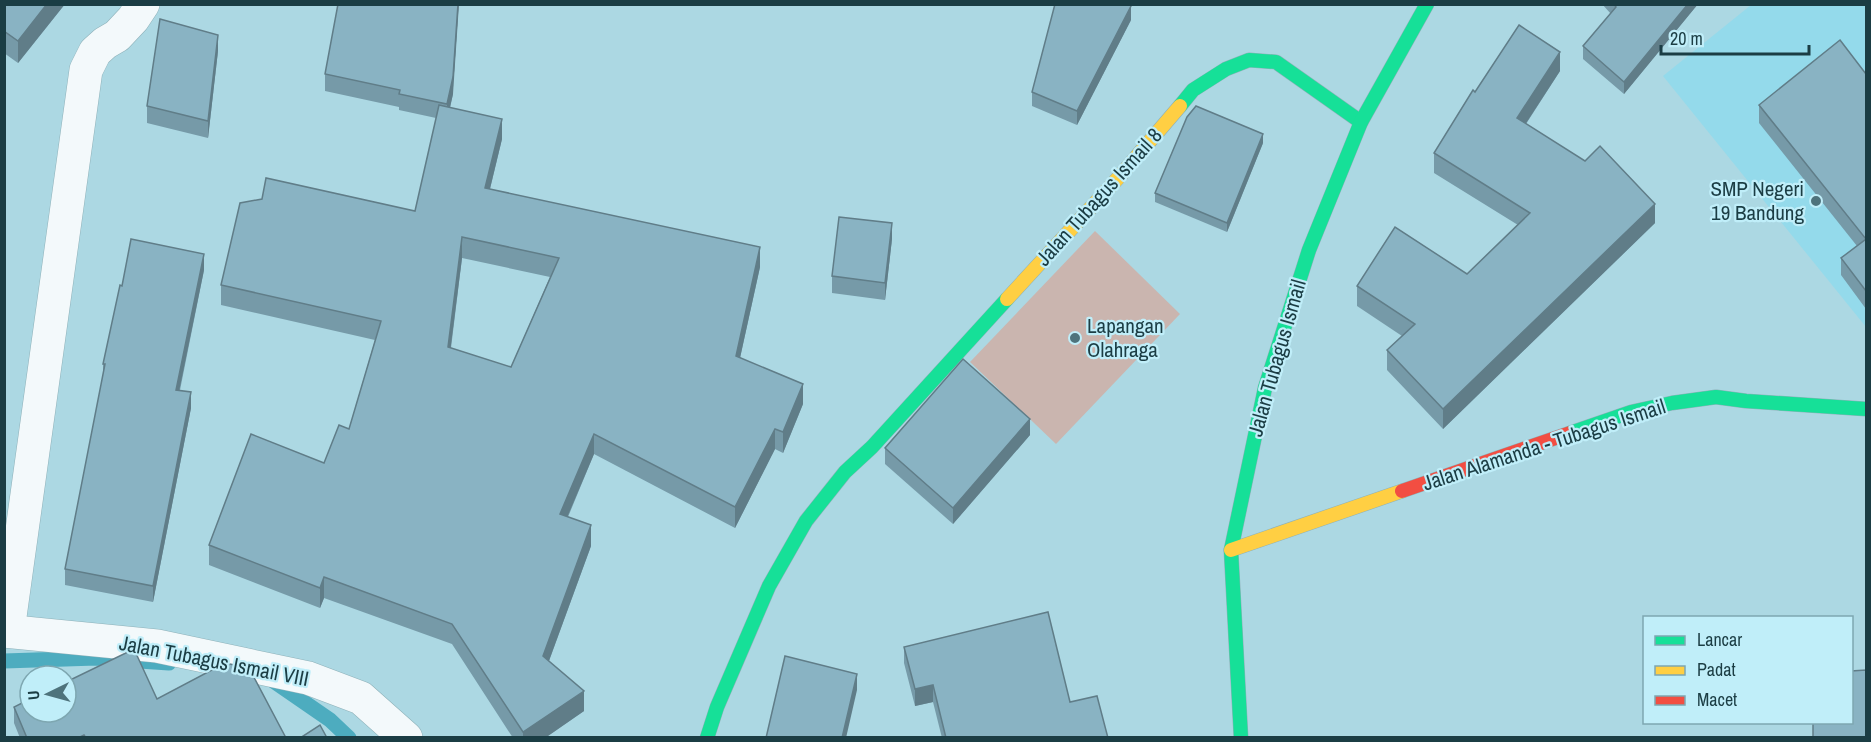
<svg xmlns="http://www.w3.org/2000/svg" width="1871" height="742" viewBox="0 0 1871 742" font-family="'Archivo Narrow',sans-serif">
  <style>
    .built { fill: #94daeb }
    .green { fill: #cab5af }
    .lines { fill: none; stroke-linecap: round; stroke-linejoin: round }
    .stream { stroke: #4dacbf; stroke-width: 15 }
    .street-casing { stroke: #8eb1b9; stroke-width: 34 }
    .fast-casing { stroke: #8eb1b9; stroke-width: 15 }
    .slow-casing { stroke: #8eb1b9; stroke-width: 15 }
    .jam-casing { stroke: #8eb1b9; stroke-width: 15 }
    .street { stroke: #f3f9fb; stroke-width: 33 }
    .fast { stroke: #16e098; stroke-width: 14 }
    .slow { stroke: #ffcf43; stroke-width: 14 }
    .jam { stroke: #f24e42; stroke-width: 14 }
    .wall { fill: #769aa8; fill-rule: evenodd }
    .shaded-wall { fill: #607d88 }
    .building { fill: #89b3c3; stroke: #607d88; stroke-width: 1.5; fill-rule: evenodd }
    .poi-dot { fill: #4e737c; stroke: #c0eef9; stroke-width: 2 }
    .labels { text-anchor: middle; stroke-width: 4.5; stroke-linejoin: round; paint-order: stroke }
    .poi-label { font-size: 21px; fill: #1b3d44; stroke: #c0eef9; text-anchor: end }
    .street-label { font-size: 21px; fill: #1b3d44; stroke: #c0eef9 }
  </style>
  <rect width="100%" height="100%" fill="#acd8e3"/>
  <polygon class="built" points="1751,5 1866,5 1866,327 1663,76"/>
  <polygon class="green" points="1095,231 1180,314 1056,444 970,362"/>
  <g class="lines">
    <g class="stream">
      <polyline points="4,661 96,658 169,663"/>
      <polyline points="272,680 330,720 349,738"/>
    </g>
    <g class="street-casing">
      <g id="street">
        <polyline points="4,631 157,646 308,678 361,698 406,738"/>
        <polyline points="8,631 86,70 95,52 105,43 117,36 133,19 143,4"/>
      </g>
    </g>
    <g class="fast-casing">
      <g id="fast">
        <polyline points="1180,106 1193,90 1226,69 1249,60 1276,62 1361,122"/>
        <polyline points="1570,433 1631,412 1672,403 1716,397 1746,401 1866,409"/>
        <polyline points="707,738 717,707 769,586 806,521 845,472 872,447 1007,299"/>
        <polyline points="1241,738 1231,550 1265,388 1309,250 1361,122 1427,4"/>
      </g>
    </g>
    <g class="slow-casing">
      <g id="slow">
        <polyline points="1007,299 1119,177 1180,106"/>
        <polyline points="1231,550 1402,491"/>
      </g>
    </g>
    <g class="jam-casing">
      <polyline id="jam" points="1402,491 1570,433"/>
    </g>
    <use href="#street" class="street"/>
    <use href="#fast" class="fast"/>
    <use href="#slow" class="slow"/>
    <use href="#jam" class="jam"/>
  </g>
  <g class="wall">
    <polygon points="4,4 65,4 18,63 4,53"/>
    <polygon points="1602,4 1698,4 1624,94 1583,59 1583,46 1611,14"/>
    <polygon points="1131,20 1077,125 1032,106 1032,92"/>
    <polygon points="218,51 208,138 147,123 147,106"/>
    <polygon points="1560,71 1526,124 1655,223 1443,429 1387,370 1387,350 1402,336 1357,306 1357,286 1467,274 1518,225 1434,173 1434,153 1475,92"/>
    <path d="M325,74L453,94L450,108L502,139L490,189L760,267L740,358L803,404L783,453L775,449L735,528L594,454L568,517L591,546L549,661L584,711L545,738H513L452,644L324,598L320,608L209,565V545L324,463L349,429L375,340L221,305V285L415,211L436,118L399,110V107L325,91ZM462,258L550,277L511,367L451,348Z"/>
    <polygon points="1866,74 1866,309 1841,275 1841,258 1857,246 1759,123 1759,105"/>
    <polygon points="1263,143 1227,232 1155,202 1155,193"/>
    <polygon points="892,239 885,300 832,293 832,276"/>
    <polygon points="204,270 180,390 191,408 153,602 65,585 65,569 103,376 103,364"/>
    <polygon points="1030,435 953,524 885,464 885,448"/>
    <polygon points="904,647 1070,702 1108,738 942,738 933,702 915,706 904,663"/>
    <polygon points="157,699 286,738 20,738 14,723 14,707"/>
  </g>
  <g class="shaded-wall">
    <polygon points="47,4 65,4 18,63 18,41"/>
    <polygon points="458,4 459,4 453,94 447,120 447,104"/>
    <polygon points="1688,4 1698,4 1624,94 1624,82"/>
    <polygon points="1131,6 1131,20 1077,125 1077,111"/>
    <polygon points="218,35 218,51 208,138 208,121"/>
    <polygon points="1560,52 1560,71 1517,137 1517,118"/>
    <polygon points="502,119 502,139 485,209 485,188"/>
    <polygon points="1263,134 1263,143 1227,232 1227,223"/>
    <polygon points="1655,204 1655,223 1443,429 1443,409"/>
    <polygon points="892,223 892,239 885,300 885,283"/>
    <polygon points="462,237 462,258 448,368 448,347"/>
    <polygon points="760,247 760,267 736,376 736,356"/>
    <polygon points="204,254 204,270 176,406 176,390"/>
    <polygon points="803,384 803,404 783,453 783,432"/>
    <polygon points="191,392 191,408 153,602 153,586"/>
    <polygon points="1030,419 1030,435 953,524 953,508"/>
    <polygon points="775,429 775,449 735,528 735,507"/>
    <polygon points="594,434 594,454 560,534 560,514"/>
    <polygon points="591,525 591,546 543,677 543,656"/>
    <polygon points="324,577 324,598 320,608 320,588"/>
    <polygon points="857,674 857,690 846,738 842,738"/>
    <polygon points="933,685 933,702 915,706 915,689"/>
    <polygon points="584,691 584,711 545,738 523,738 523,732"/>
  </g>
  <g class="building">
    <polygon points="4,4 47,4 18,41 4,31"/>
    <polygon points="338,4 458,4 453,77 447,104 399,94 400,90 325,74"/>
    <polygon points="1055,4 1128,4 1131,6 1077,111 1032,92"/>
    <polygon points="1614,4 1688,4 1624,82 1583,46 1616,7"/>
    <polygon points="160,19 218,35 208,121 147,106"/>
    <polygon points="1519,25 1560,52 1517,118 1585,161 1600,146 1655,204 1443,409 1387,350 1415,324 1357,286 1395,227 1467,274 1530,213 1434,153 1473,90 1475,92"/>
    <polygon points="1840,40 1866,74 1866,291 1841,258 1866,239 1759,105"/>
    <path d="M439,105L502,119L485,188L760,247L736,356L803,384L783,432L775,429L735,507L594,434L560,514L591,525L543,656L584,691L523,732L452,624L324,577L320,588L209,545L251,434L324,463L339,425L349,429L381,321L221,285L240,203L262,199L266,178L415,211ZM462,237L559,258L511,367L448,347Z"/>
    <polygon points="1196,106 1263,134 1227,223 1155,193 1187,117"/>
    <polygon points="839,217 892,223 885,283 832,276"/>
    <polygon points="131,239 204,254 176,390 191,392 153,586 65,569 105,364 103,364 120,285 122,286"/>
    <polygon points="963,359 1030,419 953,508 885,448"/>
    <polygon points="1048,612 1070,702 1097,696 1108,738 946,738 933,685 915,689 904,647"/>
    <polygon points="134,649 157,699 225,663 249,668 286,738 86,738 84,735 78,738 27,738 14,707 30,699 30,712 66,712 66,682"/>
    <polygon points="785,656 857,674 842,738 766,738"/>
    <polygon points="1866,670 1866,738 1813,738 1813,723 1851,723 1851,671"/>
    <polygon points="320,725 327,738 300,738"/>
  </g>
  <g class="poi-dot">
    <circle cx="1816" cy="201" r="6"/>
    <circle cx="1075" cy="338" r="6"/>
  </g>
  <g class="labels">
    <g class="poi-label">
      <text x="1804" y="196">SMP Negeri<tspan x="1804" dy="24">19 Bandung</tspan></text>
      <text x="1087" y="333" text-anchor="start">Lapangan<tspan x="1087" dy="24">Olahraga</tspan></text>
    </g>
    <g class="street-label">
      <text transform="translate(1099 197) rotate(-48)" y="7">Jalan Tubagus Ismail 8</text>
      <text transform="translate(1277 358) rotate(-74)" y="7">Jalan Tubagus Ismail</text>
      <text transform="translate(1544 445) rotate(-18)" y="7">Jalan Alamanda - Tubagus Ismail</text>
      <text transform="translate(214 661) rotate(11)" y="7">Jalan Tubagus Ismail VIII</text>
    </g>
  </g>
  <rect width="1871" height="742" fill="none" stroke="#1b3d44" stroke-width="12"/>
  <rect x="1643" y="616" width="210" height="108" fill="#c0eef9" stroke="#7ea7b1" stroke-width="1.5"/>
  <rect x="1655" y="636" width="30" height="9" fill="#16e098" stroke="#7ea7b1" stroke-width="1.5"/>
  <text x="1697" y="646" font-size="18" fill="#1b3d44">Lancar</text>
  <rect x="1655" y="666" width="30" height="9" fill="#ffcf43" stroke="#7ea7b1" stroke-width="1.5"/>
  <text x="1697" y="676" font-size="18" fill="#1b3d44">Padat</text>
  <rect x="1655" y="696" width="30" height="9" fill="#f24e42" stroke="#7ea7b1" stroke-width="1.5"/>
  <text x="1697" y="706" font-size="18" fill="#1b3d44">Macet</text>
  <g transform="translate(48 694) rotate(265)"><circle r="28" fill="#c0eef9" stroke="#7ea7b1" stroke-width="1.5"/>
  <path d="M0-4.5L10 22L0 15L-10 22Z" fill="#4e737c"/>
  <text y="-9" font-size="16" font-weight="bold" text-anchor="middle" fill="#1b3d44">U</text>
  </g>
  <path d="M1661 45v9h148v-9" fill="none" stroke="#1b3d44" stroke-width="3"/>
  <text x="1670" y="45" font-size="18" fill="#1b3d44" stroke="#c0eef9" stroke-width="4.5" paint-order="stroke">20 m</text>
</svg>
